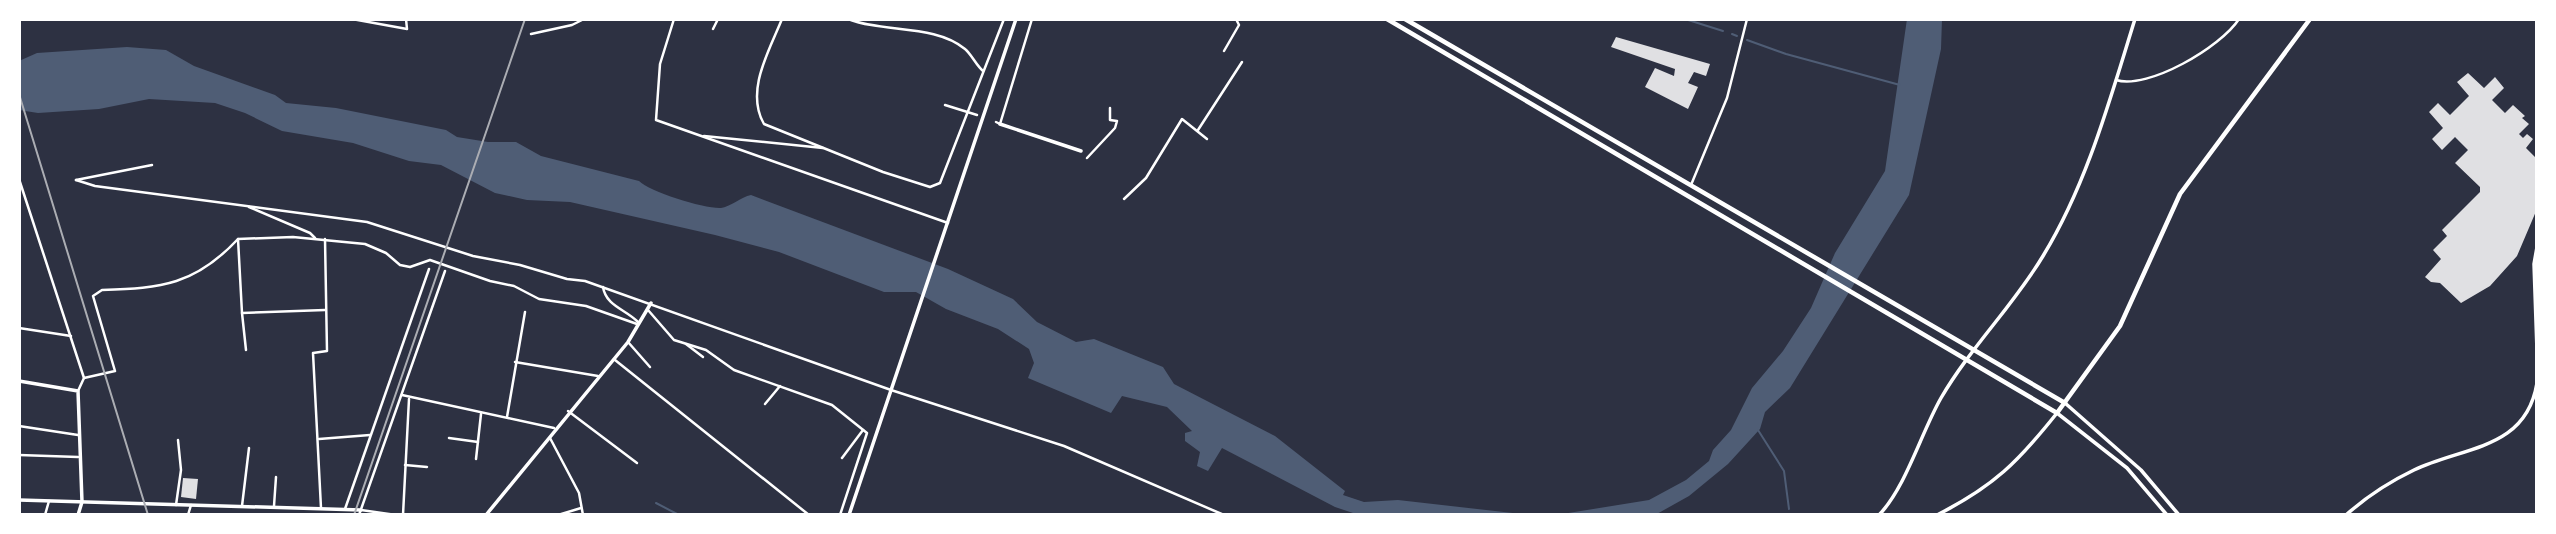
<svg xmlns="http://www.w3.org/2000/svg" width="2556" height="534" viewBox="0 0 2556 534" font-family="Mulish,sans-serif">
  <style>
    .water { fill: #4f5d75 }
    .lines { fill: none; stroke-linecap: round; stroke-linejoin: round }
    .stream { stroke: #4f5d75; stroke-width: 2 }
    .building { fill: #e0e0e3 }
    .minor { stroke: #fff; stroke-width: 2.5 }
    .tertiary { stroke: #fff; stroke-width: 3.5 }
    .primary { stroke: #fff; stroke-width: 4.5 }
    .rail { stroke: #abadb3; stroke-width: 2 }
  </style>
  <rect width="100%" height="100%" fill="#2d3142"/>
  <g class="water">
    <polygon points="1907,19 1942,19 1941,49 1909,195 1790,388 1765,412 1760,429 1728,464 1689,496 1655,515 1556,515 1649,500 1686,480 1709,461 1713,450 1731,430 1752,388 1783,351 1811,308 1835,253 1885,171"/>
    <path d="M127,47L166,50L194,66L275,95L286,103L336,108L446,130L457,137L488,142H516L541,156L639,181C650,192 705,209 721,208C730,207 741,197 751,195L948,269L1013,299L1037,322L1076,342L1094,339L1163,367L1174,384L1275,436L1345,491L1343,495L1364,502L1398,500L1530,515L1356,514L1335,507L1222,448L1208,471L1197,466L1200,452L1185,441V433L1192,431L1167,407L1122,396L1111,413L1028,378L1034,363L1029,349L998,329L946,309L916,292H884L779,252L715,235L570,202L527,200L495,193L441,165L409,161L353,143L282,131L245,113L215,103L149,99L99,109L38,113L19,110V61L37,53Z"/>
  </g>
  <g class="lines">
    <g class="stream">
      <polyline points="1685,19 1723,31"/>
      <polyline points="1732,34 1737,36"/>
      <polyline points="1747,40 1786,54 1900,85"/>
      <polyline points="1758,430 1784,471 1789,509"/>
      <polyline points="656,503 679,515"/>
    </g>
  </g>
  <g class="building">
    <polygon points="1616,37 1710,64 1706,76 1694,72 1688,83 1698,87 1688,109 1645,87 1655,68 1674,76 1675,69 1611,47"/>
    <polygon points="2468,73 2484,88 2495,77 2504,88 2492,100 2505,113 2513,105 2525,116 2522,118 2529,124 2519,134 2523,138 2527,134 2533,139 2526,148 2537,159 2537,209 2517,256 2490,286 2461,303 2440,283 2431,282 2425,277 2441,259 2433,250 2447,236 2442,230 2480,192 2480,187 2455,163 2468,150 2455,137 2442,150 2432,139 2443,128 2429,112 2438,103 2450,115 2469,96 2457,82"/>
    <polygon points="183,478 198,479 196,499 181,497"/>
  </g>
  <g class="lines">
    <g class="minor">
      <polyline points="352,19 407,29 406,19"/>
      <polyline points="674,19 660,64 656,120 948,223"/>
      <path d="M782,19C769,51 745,91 764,124L883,172L930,187L940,183L1004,19"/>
      <path d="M848,19C884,33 935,24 965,49C972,55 976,65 983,71"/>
      <polyline points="713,29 718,19"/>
      <polyline points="531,34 572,25 584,19"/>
      <polyline points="1224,51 1239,25 1236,19"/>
      <path d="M2116,80C2148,90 2221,47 2239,19"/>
      <polyline points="945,105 977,115"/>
      <polyline points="996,122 1000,124 1032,19"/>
      <polyline points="1198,130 1242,62"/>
      <polyline points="704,136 823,148"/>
      <polyline points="1087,158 1115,128 1117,121 1110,120 1110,108"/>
      <polyline points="19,179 84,378 78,391"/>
      <polyline points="76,180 95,186 367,222 473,256 520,265 567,279 585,281 891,390 1064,446 1224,515"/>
      <polyline points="76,180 152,165"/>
      <polyline points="1691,185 1727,98 1747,19"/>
      <polyline points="1124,199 1146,178 1182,119 1207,139"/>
      <polyline points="249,207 310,233 315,238"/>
      <polyline points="238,239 242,313 325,310"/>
      <path d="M603,287C606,306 625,309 638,322"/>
      <polyline points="648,310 674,340 706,350 734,370 832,405 867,433 840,515"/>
      <polyline points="242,313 246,350"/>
      <polyline points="19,328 71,336"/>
      <polyline points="628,342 650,367"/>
      <polyline points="686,344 703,357"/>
      <polyline points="615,360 809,515"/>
      <polyline points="515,362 598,376"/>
      <path d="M84,378L115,371L93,296L102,290C162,288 195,285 238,239L293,237L365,244L386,253L400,265L410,267L430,260L490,281L514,286L539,299L586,306L637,324"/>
      <polyline points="402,395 554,428"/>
      <polyline points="765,404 780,386"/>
      <polyline points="568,411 637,463"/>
      <polyline points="507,417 525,312"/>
      <polyline points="19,426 78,435"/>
      <polyline points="449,438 478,442"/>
      <polyline points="550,438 579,493 583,515"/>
      <polyline points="319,439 370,435"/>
      <polyline points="19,455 78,457"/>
      <polyline points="842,458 863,430"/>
      <polyline points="476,459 481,414"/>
      <polyline points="405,465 427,467"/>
      <polyline points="176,505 181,470 178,440"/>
      <polyline points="242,506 249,448"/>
      <polyline points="274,506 276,477"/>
      <polyline points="321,508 313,353 327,351 325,239"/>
      <polyline points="345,509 429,269"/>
      <polyline points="361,510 396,515"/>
      <polyline points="45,515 49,501"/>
      <polyline points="188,515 191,505"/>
      <polyline points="359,515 445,271"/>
      <polyline points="403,515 409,399"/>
      <polyline points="558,515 581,508"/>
    </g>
    <g class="tertiary">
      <polyline points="1000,124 1081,151"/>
      <polyline points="2537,247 2534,264 2537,351"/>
      <polyline points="19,381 78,391 82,502 78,515"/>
      <polyline points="2065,403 2141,470 2179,515"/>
      <polyline points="19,500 361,510"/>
      <polyline points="486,515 628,342 651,303"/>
      <polyline points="849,515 1016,19"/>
      <path d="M1879,515C1906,487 1921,433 1941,398C1970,348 2013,306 2043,256C2087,184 2110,99 2135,19"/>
      <path d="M1937,515C1994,486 2018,462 2057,413L2127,468L2167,515"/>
      <path d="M2346,515C2365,498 2391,481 2414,470C2464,446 2526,450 2537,383"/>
    </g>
    <g class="primary">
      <polyline points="1387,19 2057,413 2120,326 2180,194 2310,19"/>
      <polyline points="1405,19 2065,403"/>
    </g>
    <g class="rail">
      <polyline points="19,94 148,515"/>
      <polyline points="354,515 525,19"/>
    </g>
  </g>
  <rect width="2556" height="534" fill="none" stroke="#ffffff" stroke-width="42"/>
</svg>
